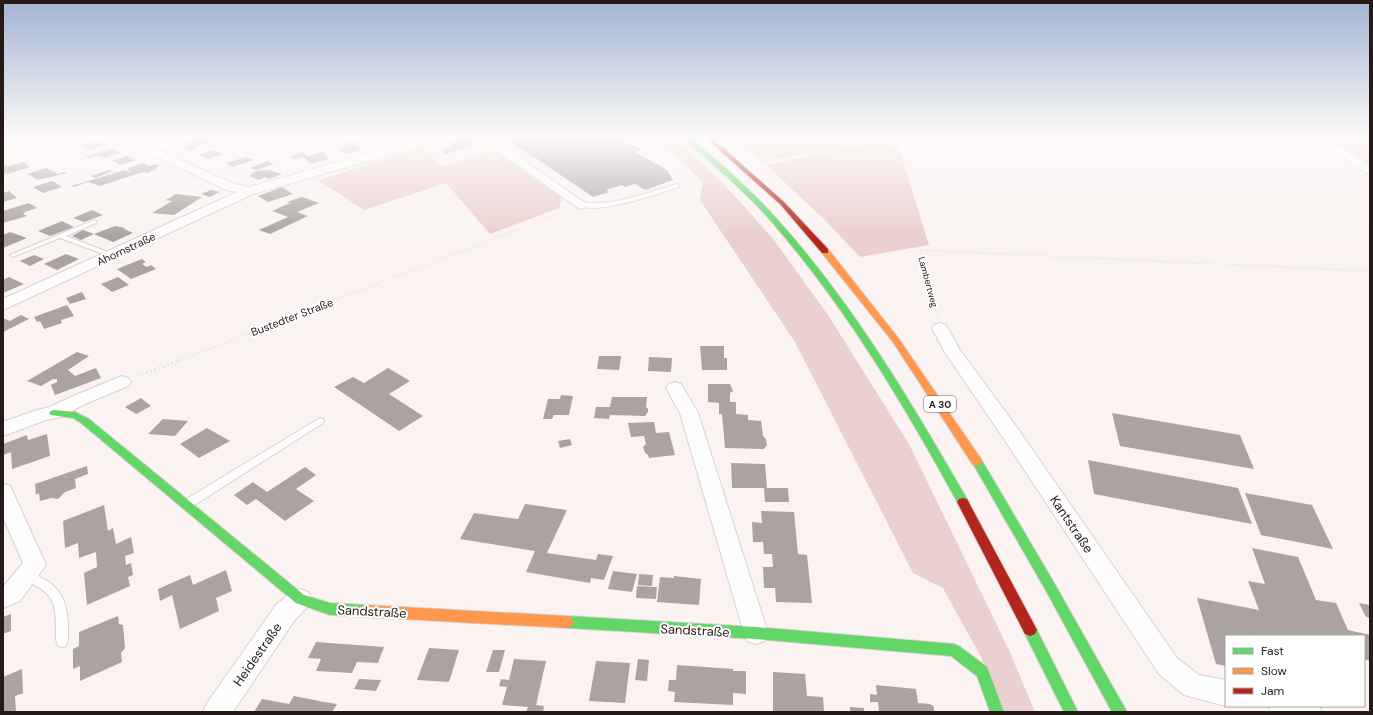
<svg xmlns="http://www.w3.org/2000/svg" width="1373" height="715" viewBox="0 0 1373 715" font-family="'DM Sans',sans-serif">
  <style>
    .green { fill: #ead0ce }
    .building { fill: #aba3a2 }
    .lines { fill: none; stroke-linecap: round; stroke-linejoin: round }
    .lane-casing { stroke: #dad0cf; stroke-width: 2 }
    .street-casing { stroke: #dad0cf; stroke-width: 2 }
    .fast-casing { stroke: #dad0cf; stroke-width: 2 }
    .slow-casing { stroke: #dad0cf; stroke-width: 2 }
    .jam-casing { stroke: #dad0cf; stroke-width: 2 }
    .path-far1 { stroke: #dedbdb; stroke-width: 2; stroke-dasharray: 0.5 2; stroke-linecap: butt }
    .path { stroke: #dedbdb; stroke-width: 3; stroke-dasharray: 1 3.5; stroke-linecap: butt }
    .lane { fill: #fefdfd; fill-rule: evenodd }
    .street { fill: #fefdfd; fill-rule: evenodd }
    .fast { fill: #63d668; fill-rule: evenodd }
    .slow { fill: #ff974d; fill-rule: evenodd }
    .jam { fill: #b3261e; fill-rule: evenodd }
    .labels { text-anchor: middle; stroke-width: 4; stroke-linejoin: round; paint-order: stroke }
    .far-street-label { font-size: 9px; fill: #251a18; stroke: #fff }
    .shield { fill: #fff; stroke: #665f5d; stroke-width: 1 }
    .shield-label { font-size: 10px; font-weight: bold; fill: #251a18 }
    .street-label { font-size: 11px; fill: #251a18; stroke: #fff }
    .near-street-label { font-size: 13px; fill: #251a18; stroke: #fff }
  </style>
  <rect width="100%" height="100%" fill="#faf3f2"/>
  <g class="green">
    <polygon points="659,137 672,137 722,182 774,240 828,315 909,444 1009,650 1035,712 1004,712 982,659 943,588 913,573 795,342 700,200 703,182 662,142"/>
    <polygon points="731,137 904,137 905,140 880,138 763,162"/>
    <polygon points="1326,137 1370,137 1370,165"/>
    <polygon points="885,141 899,148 929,245 860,257 823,218 766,165"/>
    <polygon points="424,148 442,167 496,150 562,198 559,208 490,234 446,183 364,210 318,180"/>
  </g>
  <g class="building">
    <polygon points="60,137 63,139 47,144 43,142"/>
    <polygon points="75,137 86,137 90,138 71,144 64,140"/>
    <polygon points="381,137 402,137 404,140 386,143"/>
    <polygon points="503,137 629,137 633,139 619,143 626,142 643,150 635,152 667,170 673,180 645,190 635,184 625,187 622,185 606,190 609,192 593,197 534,157 527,156 531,155"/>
    <polygon points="1137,137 1155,137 1158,139 1141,139"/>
    <polygon points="205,138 213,141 189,151 181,147 188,145 185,144"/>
    <polygon points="465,138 476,145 446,154 441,150 453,147 447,143"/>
    <polygon points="355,139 361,143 355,144 362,150 348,154 338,151 342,150 340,148 346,147 339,143"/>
    <polygon points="96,141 106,145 89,150 80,146"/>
    <polygon points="112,149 121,153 104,158 99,155 90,158 85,156"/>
    <polygon points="213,150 223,154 209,159 199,155"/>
    <polygon points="304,152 307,156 323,152 329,159 310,164 304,157 294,159 291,156"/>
    <polygon points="127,156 136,160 121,165 112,161"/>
    <polygon points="246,157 254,160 232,167 226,163"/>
    <polygon points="267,161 273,164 257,170 250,168"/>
    <polygon points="23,162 30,167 7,174 3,172 3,165 9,166"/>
    <polygon points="143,163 149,166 155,164 159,166 155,168 157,169 147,173 143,172 100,186 88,182 74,187 71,186 125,170 129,172 131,171 127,169"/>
    <polygon points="46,168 58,174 64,172 67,173 38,180 27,174"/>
    <polygon points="109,170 113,171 95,178 91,176"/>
    <polygon points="268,170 282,174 269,179 265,177 258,180 249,176 256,171"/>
    <polygon points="52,181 62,187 43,193 33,187"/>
    <polygon points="282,187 293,194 268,202 258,196"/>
    <polygon points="211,190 220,192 210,197 201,194"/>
    <polygon points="9,191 17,198 3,202 3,193"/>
    <polygon points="176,194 202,197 174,215 152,213 172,201 166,200"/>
    <polygon points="302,197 319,203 297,212 308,216 270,234 259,230 288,217 272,211 290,203 287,202"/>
    <polygon points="29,203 37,208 25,212 23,214 27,216 3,223 3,211"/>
    <polygon points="92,210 103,215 84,222 73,218"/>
    <polygon points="62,221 74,227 50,236 38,231"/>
    <polygon points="115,226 125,228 124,229 133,233 113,242 94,234"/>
    <polygon points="83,230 94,234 81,240 72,236"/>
    <polygon points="10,232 27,238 3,248 3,235"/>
    <polygon points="66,254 79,259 57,270 44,264"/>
    <polygon points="34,255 44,259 30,266 20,261"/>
    <polygon points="142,259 146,262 142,264 147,267 151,265 156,269 131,279 117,269"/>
    <polygon points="9,277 24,284 3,293 3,280"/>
    <polygon points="118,277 129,285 112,292 101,284"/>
    <polygon points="82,292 86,299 70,304 66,298"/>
    <polygon points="67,305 74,316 61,320 62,323 44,329 40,321 37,322 34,317"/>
    <polygon points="21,315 29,319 3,332 3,318 10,321"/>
    <polygon points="700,346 724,346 724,358 727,358 727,370 702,370"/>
    <polygon points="77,352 89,356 68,370 75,376 96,368 101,378 55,395 51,385 57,382 57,379 53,379 41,386 27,381"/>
    <polygon points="599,356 621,356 619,370 597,369"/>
    <polygon points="649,357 672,358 671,372 648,371"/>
    <polygon points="388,368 410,381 389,394 423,416 399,431 334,387 353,377 364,383"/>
    <polygon points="708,384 730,384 733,391 730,393 730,402 736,402 736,414 748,415 748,420 761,421 763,436 766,439 767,445 764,449 725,448 722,414 719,414 719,403 708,402"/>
    <polygon points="561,395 573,396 569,415 554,415 552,419 543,419 548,399 560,399"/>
    <polygon points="612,397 647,397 646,407 648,409 648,412 645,416 610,415 609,419 594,418 596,407 610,407"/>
    <polygon points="141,398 151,406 136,414 125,407"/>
    <polygon points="1112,413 1240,435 1254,469 1120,446"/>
    <polygon points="163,419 188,421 175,436 148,434"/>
    <polygon points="654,422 656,433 669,432 675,455 649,458 648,455 645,453 643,447 646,444 644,436 631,437 628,423"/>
    <polygon points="207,428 230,441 199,458 180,444"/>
    <polygon points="47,434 50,456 12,469 11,452 3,455 3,444 27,435 28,440"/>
    <polygon points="570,439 572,445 560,448 558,441"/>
    <polygon points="1088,460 1238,488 1252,524 1094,494"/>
    <polygon points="731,463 765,464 767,488 788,488 789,502 765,502 764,488 732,488"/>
    <polygon points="87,466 88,474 75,479 76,488 65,492 58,499 51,498 40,501 39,493 36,495 35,484"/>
    <polygon points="305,467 316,475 296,489 314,501 285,521 256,499 247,505 234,495 253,482 267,492"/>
    <polygon points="1245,493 1312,505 1333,549 1261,535"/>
    <polygon points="525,504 567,510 547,553 596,560 598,554 613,556 604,580 591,578 590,583 526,572 535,551 460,539 474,513 518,519"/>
    <polygon points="104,505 108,531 113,528 116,544 131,537 134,553 125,556 126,565 131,563 133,575 128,577 130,586 87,605 84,573 97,567 96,552 79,558 78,543 65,548 63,521"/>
    <polygon points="761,511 794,512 798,554 807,555 812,603 776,602 775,588 764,588 763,567 773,567 772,554 764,554 763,542 753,542 752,522 762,523"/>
    <polygon points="1252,548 1298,557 1316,600 1336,603 1348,630 1370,635 1370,661 1364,659 1364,636 1226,636 1226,666 1216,664 1197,598 1259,610 1248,581 1265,584"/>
    <polygon points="226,570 232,591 216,598 219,611 180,629 172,595 160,601 158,589 190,575 193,585"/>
    <polygon points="613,571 637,574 632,592 608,589"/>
    <polygon points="639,574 653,575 652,586 638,585"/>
    <polygon points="674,576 701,579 699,605 657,602 660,577 674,578"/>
    <polygon points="637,586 657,587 656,599 636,598"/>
    <polygon points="1359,603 1370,605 1370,618 1366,617"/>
    <polygon points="11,614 11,631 3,634 3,617"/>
    <polygon points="118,616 119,624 123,625 125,648 121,653 122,662 80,681 80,666 73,669 73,649 79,646 79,632"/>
    <polygon points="316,642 329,643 384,647 378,663 357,662 352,673 316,671 321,659 308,658"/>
    <polygon points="429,648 459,650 449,682 417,680"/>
    <polygon points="493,650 505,650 499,672 486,672"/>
    <polygon points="514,659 546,661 536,705 544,706 543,712 526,712 528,707 502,705 507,687 499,686 501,679 509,680"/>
    <polygon points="638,659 649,660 647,681 635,680"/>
    <polygon points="596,661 630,663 625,703 589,701"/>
    <polygon points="677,665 733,669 733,671 746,671 746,694 733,693 733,705 674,702 675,692 668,691 669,680 676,680"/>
    <polygon points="22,669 23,693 15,696 16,712 3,712 3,677"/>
    <polygon points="773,672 805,674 807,696 823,697 824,712 773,712"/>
    <polygon points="359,679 381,680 376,691 354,689"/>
    <polygon points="876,685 916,689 918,703 930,704 934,707 934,712 879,712 878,702 870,702 870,694 877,695"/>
    <polygon points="294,696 324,702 337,704 332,712 254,712 262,699 289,704"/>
    <polygon points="850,707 864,708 864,712 850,712"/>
  </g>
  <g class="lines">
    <g class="lane-casing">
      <g id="lane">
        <path d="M677,184L680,186L679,187C660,193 595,216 579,205C584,201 602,204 610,202C633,199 655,190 677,184Z"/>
        <polygon points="94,220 96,221 96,223 66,236 113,254 113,256 109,256 60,238 15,256 13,257 10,255"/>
        <polygon points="320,418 323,419 324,421 323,423 193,506 189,507 185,506 184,503 185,500"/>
        <path d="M26,571C54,581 67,593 68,624C68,631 69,639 66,646L62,647L58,646C55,640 56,634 56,627C56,597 49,591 22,579L21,576L22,573Z"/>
      </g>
    </g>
    <g class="street-casing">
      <g id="street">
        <polygon points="116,137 129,137 150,146 182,137 197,137 196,139 160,151 234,184 249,187 374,152 364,137 374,137 384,150 432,137 447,137 446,139 253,194 3,310 3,299 237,192 226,190"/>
        <polygon points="478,137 490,137 588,205 582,209 578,208"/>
        <polygon points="1312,137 1324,137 1328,139 1370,166 1370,175 1321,144 1195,145 1190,142 1195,139"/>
        <polygon points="940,323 946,325 960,350 1018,429 1177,658 1199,675 1226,680 1226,706 1184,695 1159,674 1004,439 944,351 932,328 934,325"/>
        <polygon points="122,376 128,378 131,382 128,386 85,404 61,417 46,420 3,436 3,422 37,410 50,407 73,396"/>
        <polygon points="675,382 681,384 698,413 768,633 765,641 756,644 747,641 744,633 680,413 666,388 669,384"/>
        <polygon points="3,484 10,486 13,492 46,565 20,601 3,608 3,587 23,563 3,517"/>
        <polygon points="300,589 308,592 312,599 308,606 294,621 233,712 203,712 207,703 276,605 292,592"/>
        <polygon points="1269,706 1319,706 1322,712 1271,712"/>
      </g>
    </g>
    <g class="fast-casing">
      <g id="fast">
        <path d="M683,137H689C719,162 749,188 775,217C852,302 910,400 967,499L969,502L967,505L963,506L959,505C904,405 846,307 771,221C753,200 732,182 712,163C703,155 692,147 683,137Z"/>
        <polygon points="54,410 75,412 89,419 304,595 330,603 366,605 371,607 372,611 371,615 366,617 330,615 296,603 81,423 73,418 51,415 49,413 51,411"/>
        <polygon points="977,458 981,459 1053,581 1127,712 1112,712 1045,589 972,462 973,459"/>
        <polygon points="567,616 756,627 954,644 959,646 987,667 1004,712 990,712 977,676 951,656 756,639 567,628 562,626 561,622 562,618"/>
        <polygon points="1030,624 1035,626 1078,712 1064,712 1023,630 1025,626"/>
      </g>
    </g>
    <g class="slow-casing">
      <g id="slow">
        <polygon points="822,249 828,249 899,339 981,459 982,462 981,465 973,465 893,342 822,253"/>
        <polygon points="366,605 567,616 572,618 573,622 572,626 567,628 366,617 361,615 360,611 361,607"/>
      </g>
    </g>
    <g class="jam-casing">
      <g id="jam">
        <polygon points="705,137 711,137 784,202 828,249 828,253 822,253 780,204"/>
        <polygon points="963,498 967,499 1035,626 1037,630 1035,634 1030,636 1025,634 957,502 959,499"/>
      </g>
    </g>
    <g class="path-far1">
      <polyline points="920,250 1370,271"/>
      <polyline points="937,316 920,250 910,239 892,151 897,146 1182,142"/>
      <polyline points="178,361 568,210"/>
    </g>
    <polyline class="path" points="138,376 181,360"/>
    <use href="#lane" class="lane"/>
    <use href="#street" class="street"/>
    <use href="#fast" class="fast"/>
    <use href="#slow" class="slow"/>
    <use href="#jam" class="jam"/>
  </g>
  <linearGradient id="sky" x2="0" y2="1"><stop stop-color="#a3b3d1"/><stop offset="0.58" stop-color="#fdfaf9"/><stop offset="1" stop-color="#fdfaf9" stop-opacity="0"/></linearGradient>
  <rect width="1373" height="237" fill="url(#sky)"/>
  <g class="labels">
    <g class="far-street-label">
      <text transform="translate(928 282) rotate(75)" y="3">Lambertweg</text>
    </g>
    <rect class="shield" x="924" y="396" width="32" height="16" rx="3"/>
    <g class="shield-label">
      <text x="940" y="408">A 30</text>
    </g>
    <g class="street-label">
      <text transform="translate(126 249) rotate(-25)" y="4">Ahornstraße</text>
      <text transform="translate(292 317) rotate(-21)" y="4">Bustedter Straße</text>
    </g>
    <g class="near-street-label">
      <text transform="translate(1072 524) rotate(56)" y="5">Kantstraße</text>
      <text transform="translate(372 611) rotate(3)" y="5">Sandstraße</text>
      <text transform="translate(695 630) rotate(3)" y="5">Sandstraße</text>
      <text transform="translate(257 654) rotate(-55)" y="5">Heidestraße</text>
    </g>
  </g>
  <rect width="1373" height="715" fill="none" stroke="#251a18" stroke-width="8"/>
  <rect x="1225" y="635" width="140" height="72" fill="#ffffff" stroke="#a8a3a3"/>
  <rect x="1233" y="648" width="20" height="6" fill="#63d668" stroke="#a8a3a3"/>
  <text x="1261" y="655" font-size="12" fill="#251a18">Fast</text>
  <rect x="1233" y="668" width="20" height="6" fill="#ff974d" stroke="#a8a3a3"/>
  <text x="1261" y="675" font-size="12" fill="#251a18">Slow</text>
  <rect x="1233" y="688" width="20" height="6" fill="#b3261e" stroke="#a8a3a3"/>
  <text x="1261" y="695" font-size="12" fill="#251a18">Jam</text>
</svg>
